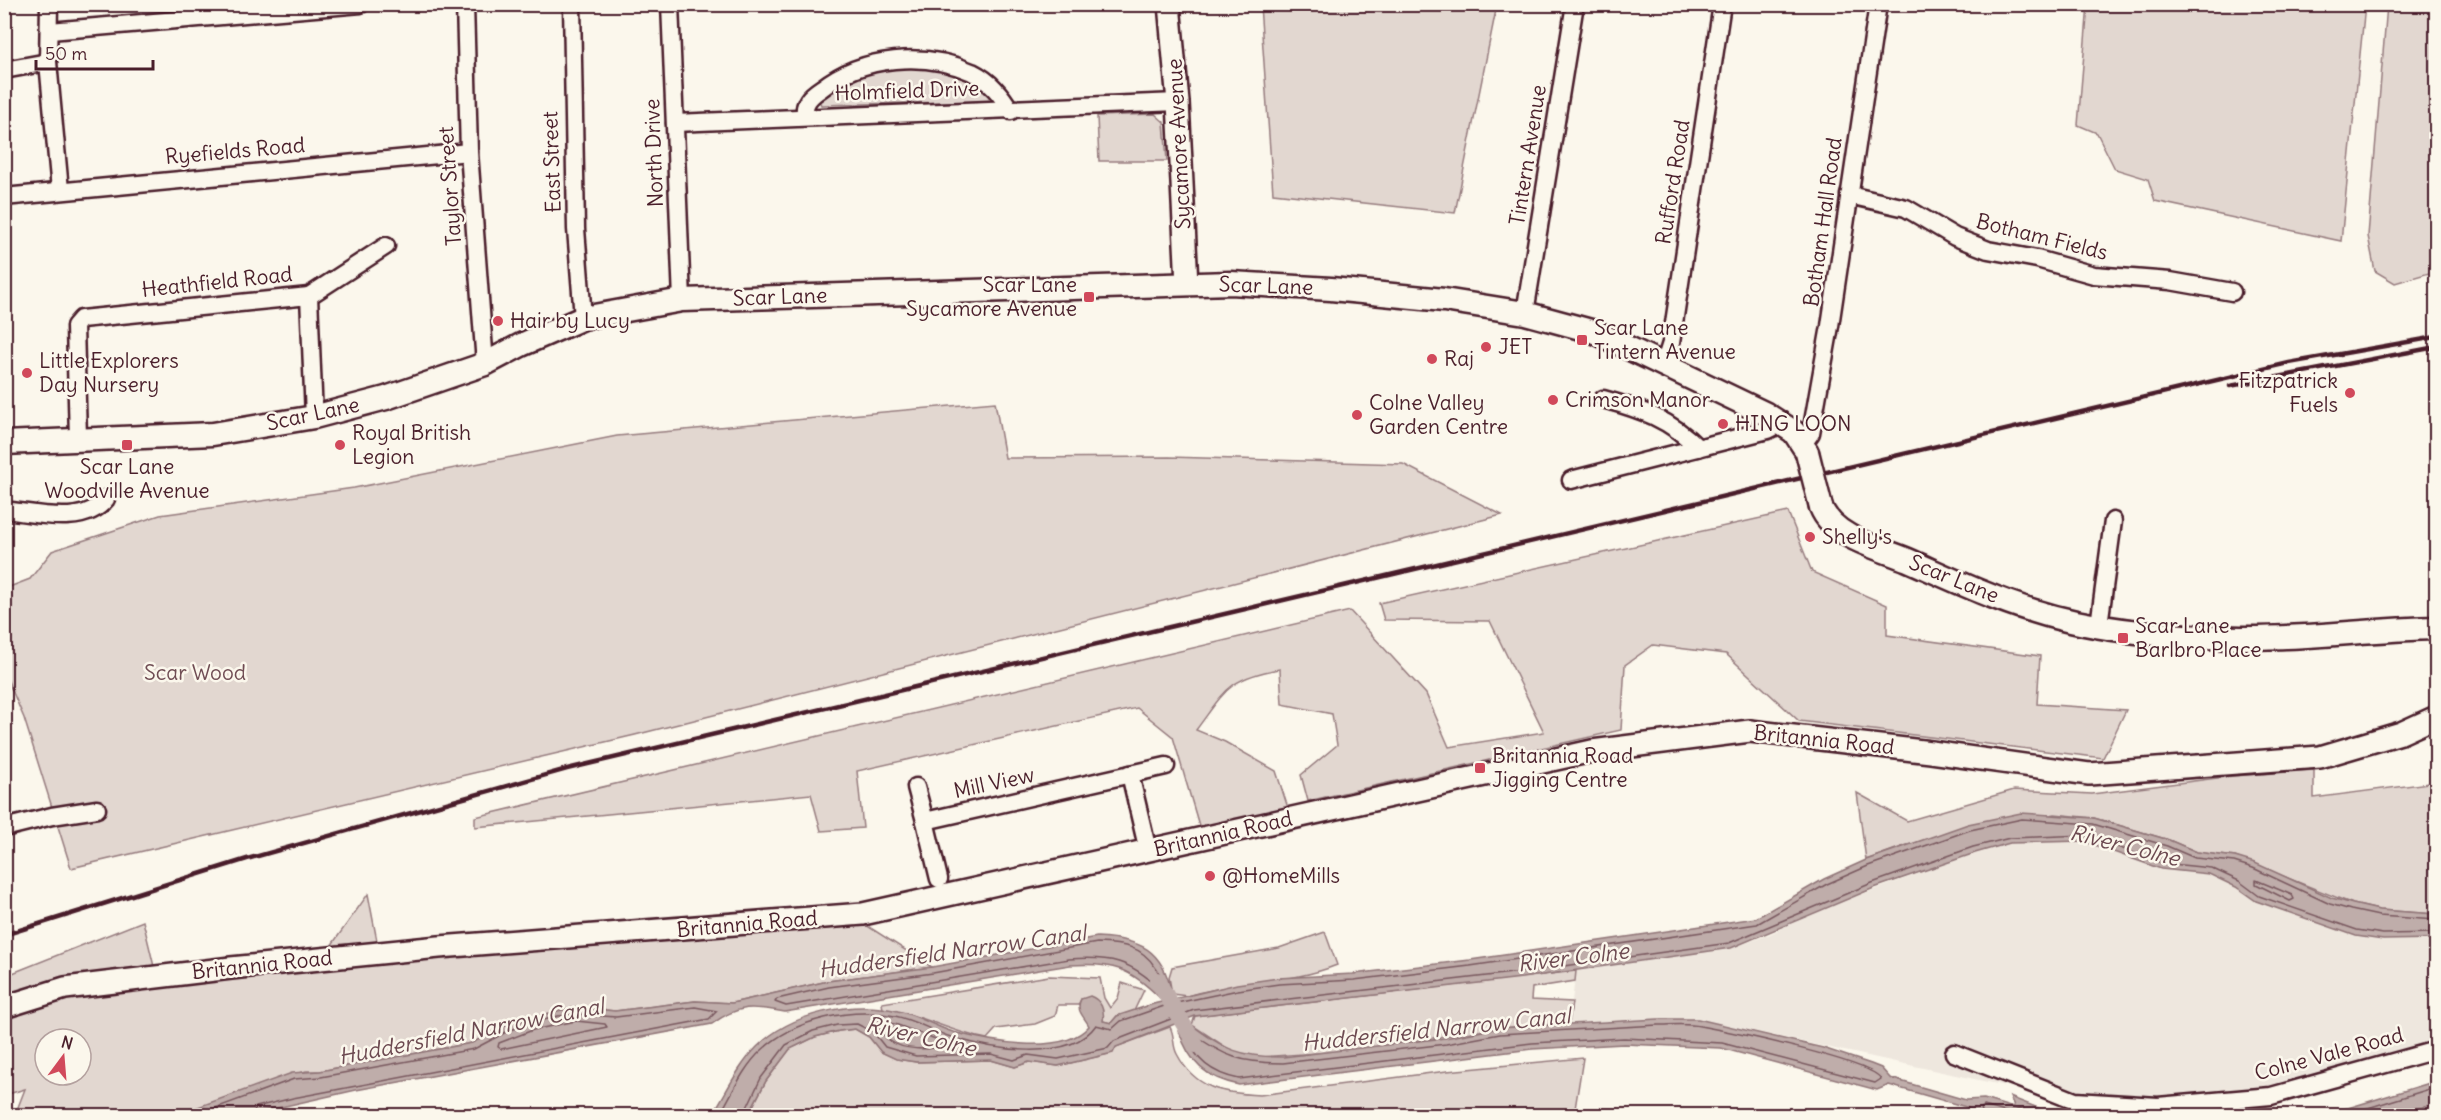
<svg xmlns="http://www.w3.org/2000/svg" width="2441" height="1120" viewBox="0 0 2441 1120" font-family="Delius,sans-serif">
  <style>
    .built { fill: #eee7de }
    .green { fill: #e2d7d0; stroke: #967b7e; stroke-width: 1.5; fill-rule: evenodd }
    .water { fill: #bfadaa; stroke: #907477; stroke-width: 1.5 }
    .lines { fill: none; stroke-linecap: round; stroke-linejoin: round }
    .shore { stroke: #79585e; stroke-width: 1.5 }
    .canal { stroke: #bfadaa; stroke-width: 16 }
    .minor-casing { stroke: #4a1f2b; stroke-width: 21 }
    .tertiary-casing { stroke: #4a1f2b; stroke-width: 26 }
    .secondary-casing { stroke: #4a1f2b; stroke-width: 27 }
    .minor { stroke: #fbf7ec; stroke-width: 16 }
    .tertiary { stroke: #fbf7ec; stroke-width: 21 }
    .secondary { stroke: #fbf7ec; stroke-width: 22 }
    .rail { stroke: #4a1f2b; stroke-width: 4.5 }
    .secondary-bridge-casing { stroke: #4a1f2b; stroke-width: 27; stroke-linecap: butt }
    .secondary-bridge { stroke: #fbf7ec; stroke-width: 22 }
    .poi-dot { fill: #d1495b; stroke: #fbf7ec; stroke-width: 2 }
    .labels { text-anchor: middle; stroke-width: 5; stroke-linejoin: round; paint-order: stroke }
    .street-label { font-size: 21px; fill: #4a1f2b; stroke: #fbf7ec }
    .poi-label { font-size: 21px; fill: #4a1f2b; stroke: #fbf7ec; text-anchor: start }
    .park-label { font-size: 21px; fill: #704d54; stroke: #fbf7ec }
    .water-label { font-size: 22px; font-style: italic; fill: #6d4a51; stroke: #fbf7ec }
  </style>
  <rect width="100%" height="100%" fill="#fbf7ec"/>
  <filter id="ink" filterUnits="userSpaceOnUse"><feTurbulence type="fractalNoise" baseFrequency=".0167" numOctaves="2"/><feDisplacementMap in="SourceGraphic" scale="12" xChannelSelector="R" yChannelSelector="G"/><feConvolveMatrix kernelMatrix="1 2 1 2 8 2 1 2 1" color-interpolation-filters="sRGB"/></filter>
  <g filter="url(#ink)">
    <polygon class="built" points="2083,841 2161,869 2209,874 2236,887 2256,901 2356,936 2436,939 2436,1058 2279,1094 2075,1101 1698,1019 1569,1023 1576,971 1731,948 1768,935 1816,911 1975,853 2010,843"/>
    <g class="green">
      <polygon points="1260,5 1497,5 1455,213 1273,193"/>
      <polygon points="2088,5 2365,5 2341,241 2155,201 2148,179 2115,169 2097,133 2078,125"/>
      <polygon points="2387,5 2436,5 2436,271 2395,283 2375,271 2368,236"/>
      <polygon points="913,64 971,78 994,94 991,101 821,105 818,98 841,79"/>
      <polygon points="1155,114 1164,122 1167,161 1099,161 1097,116"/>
      <polygon points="995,402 1005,458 1169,457 1403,464 1502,515 635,735 71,868 24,718 5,674 4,589 30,579 52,551 160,515 354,488 617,436"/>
      <path d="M1788,512L1812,572L1887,605V635L2040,656L2037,704L2126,710L2103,758L1799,721L1726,654L1653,645L1625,665L1621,730L1308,801L1301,775L1337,745L1332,714L1282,704L1280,669C1229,677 1225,691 1196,730L1225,742L1276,771L1288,808L1200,829L1173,737L1137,708L857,771L863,828L821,831L811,794L475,827V817L1350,611L1426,694L1449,747L1544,732L1490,621L1384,620L1379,603Z"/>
      <polygon points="2314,770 2314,798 2436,782 2436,914 2379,910 2353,904 2235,857 2197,852 2169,840 2094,818 2055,814 1907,845 1866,860 1857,793 1907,821 2014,790 2092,794 2233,776"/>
      <path d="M368,894L381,962L866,925L932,967L828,981L732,1003L695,1001L615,1011L576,1007L557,1011L507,1025L472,1043L320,1071H306L275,1081L281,1115H15L25,1089L5,1095V976L143,921L158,983L316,967ZM45,1039H81V1075H45Z"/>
      <path d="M1325,932L1337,965C1290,984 1237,981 1187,996L1172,994L1169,977L1172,967L1279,948Z"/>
      <polygon points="1576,971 1575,981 1532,988 1531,1000 1572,1002 1569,1023 1499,1028 1347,1051 1261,1057 1233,1052 1192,1025 1195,1016 1211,1014"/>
      <path d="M1049,976L1100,978L1104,998L1110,1008L1118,998L1122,983L1144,990L1133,1013L1117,1016L1111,1023L1103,1021L1081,999L1078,1005H1058L1055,1016L1035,1024L996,1029L987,1039C950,1032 919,1013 883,1009L882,1003Z"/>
      <path d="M1170,1027C1175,1036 1172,1045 1177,1054C1196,1090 1223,1093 1260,1095L1447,1071L1583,1058L1574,1115L748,1116L766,1081L790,1049L815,1037L839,1031L855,1029L869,1037L881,1052L897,1059L916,1062L991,1060L1015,1067L1029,1062L1058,1066L1112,1053L1116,1047Z"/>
    </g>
    <g class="water">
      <path d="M2021,813L2094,818L2169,840L2197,852L2235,857L2255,863L2332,898L2353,904L2379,910L2436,914V939L2383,940L2356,936L2256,901L2236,887L2209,874L2161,869L2083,841L2010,843L1975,853L1874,888L1731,948L1522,978L1195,1016L1116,1047L1113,1053L1058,1066L1029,1062L1015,1067L991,1060L916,1062L896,1059L881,1052L869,1037L855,1029L839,1031L815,1037L790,1049L766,1081L748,1115H712C726,1093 738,1066 757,1047C790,1013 852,1000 898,1011C917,1015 934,1026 953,1032C987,1041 1063,1057 1089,1026C1084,1016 1075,1011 1081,999L1090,996C1101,1000 1105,1010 1103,1021L1111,1023L1117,1016L1153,1004L1237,984L1278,978L1353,974L1470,960L1756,918L1824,879L1866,860L1968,824Z"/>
      <path d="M1097,937C1140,939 1163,949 1172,994L1169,998L1161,999C1130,968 1113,962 1070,965L785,1012C753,1006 739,1004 712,1024L356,1090L246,1115H176L292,1073L320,1071L472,1043L507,1025L557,1011L576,1007L615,1011L695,1001L732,1003L828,981L932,967Z"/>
      <path d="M1658,1019H1698L1823,1048L1871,1064L1881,1068L1890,1078L1966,1100L1984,1099L2010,1107L2014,1106L2010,1097L2056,1115H1982L1966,1107L1889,1085L1877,1090L1721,1048L1624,1044L1532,1049L1239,1085C1206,1078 1189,1063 1179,1031L1185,1026L1192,1025C1224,1050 1242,1057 1283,1057L1445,1038L1499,1028Z"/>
      <polygon points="2436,1081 2436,1104 2393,1115 2312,1115 2348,1108"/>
    </g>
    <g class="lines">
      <g class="shore">
        <polygon points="2256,880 2292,895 2294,899 2290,901 2256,884"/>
        <path d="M1097,943C1122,944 1141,945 1155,967C1160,974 1164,980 1164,988L1160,989C1130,960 1110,956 1069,959L786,1006L775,1002L777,999L829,987L933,973Z"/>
        <polygon points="576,1021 605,1024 607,1027 501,1049 498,1047 499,1043 533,1030"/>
        <path d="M880,1022L895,1024L941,1041L942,1045C929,1051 903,1050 890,1041C885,1038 881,1031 878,1026Z"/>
        <path d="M1658,1025C1671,1025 1686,1023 1700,1026C1727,1031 1872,1061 1881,1079L1875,1083L1722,1043L1624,1038L1532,1043L1239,1079C1214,1074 1195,1062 1187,1036L1192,1033C1224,1057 1242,1063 1283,1063L1446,1044L1500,1034Z"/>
        <polyline points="194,1116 294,1079 321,1077 474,1049 510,1030 558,1016 576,1014 616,1017 695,1007 717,1011 709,1019 293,1098 256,1107 251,1116"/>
        <path d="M719,1116C732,1094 743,1067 762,1050C795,1019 851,1007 895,1016C915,1020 932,1031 951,1037C991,1049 1069,1064 1096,1025L1112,1029L1121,1021L1167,1005L1238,990L1279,984L1354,980L1470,966L1757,924L1827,884L1868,866L1970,830L2022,819L2093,824L2167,846L2195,858L2234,862L2253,868L2330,904L2351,910L2379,916L2436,920"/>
        <polyline points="743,1116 761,1078 786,1045 813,1031 837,1025 857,1024 873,1032 885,1047 916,1056 991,1054 1014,1060 1028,1055 1058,1059 1108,1048 1114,1041 1194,1010 1521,972 1729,943 1872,883 1973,847 2010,838 2084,835 2162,863 2211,868 2239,881 2259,896 2357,930 2383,934 2436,933"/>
        <polyline points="1983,1116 1981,1108 1984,1106 2009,1113 2020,1109 2037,1116"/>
        <polyline points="2342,1116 2436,1087"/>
      </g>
      <polyline class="canal" points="1157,980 1196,1045"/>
      <g class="minor-casing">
        <g id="minor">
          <polyline points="49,4 48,62 60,190"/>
          <polyline points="465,4 469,152 485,364"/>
          <polyline points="572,4 576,229 583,318"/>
          <polyline points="670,4 682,300"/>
          <polyline points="50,31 361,4"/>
          <polyline points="4,70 48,62"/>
          <path d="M805,117C803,102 810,96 822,88C863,56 924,51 972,72C990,81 1001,94 1011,111"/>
          <polyline points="675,123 1178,102"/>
          <polyline points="1849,195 1906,208 1955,237 1988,250 2037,259 2094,275 2170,281 2232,292"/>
          <polyline points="4,197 469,152"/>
          <polyline points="309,296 386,246"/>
          <polyline points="1525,313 1575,4"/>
          <polyline points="1664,365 1671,343 1722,4"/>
          <path d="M1603,399C1640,409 1670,419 1698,448"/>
          <polyline points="78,438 75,326 81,319 309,296 314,417"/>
          <polyline points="1803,444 1811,433 1830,326 1878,4"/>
          <polyline points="1571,480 1768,430 1782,423"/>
          <path d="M4,510C36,513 84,527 106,499"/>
          <polyline points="2099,625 2113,521"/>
          <polyline points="1130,774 1148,851"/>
          <polyline points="916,787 925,821"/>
          <polyline points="4,828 52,816 97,809"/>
          <polyline points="939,879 925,821 1166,766"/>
          <polyline points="1954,1053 2075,1101 2158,1106 2271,1096 2436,1050"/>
        </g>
      </g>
      <g class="tertiary-casing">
        <g id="tertiary">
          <polyline points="1169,4 1178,102 1187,284"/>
          <polyline points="4,1007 65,988 231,968 439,947 863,914 1592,751 1750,731 1931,752 2089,774 2320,757 2401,733 2436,717"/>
        </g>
      </g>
      <g class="secondary-casing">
        <g id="secondary">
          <polyline points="4,443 213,434 314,417 386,398 485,364 521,345 583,318 682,300 1231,283 1331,289 1444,300 1525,313 1595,332 1766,414 1794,432 1807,452"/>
          <path d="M1821,507C1833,538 1880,548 1908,560C1949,578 1991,598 2034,611C2099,632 2174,637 2241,638C2306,639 2372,629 2436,628"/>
        </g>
      </g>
      <use href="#minor" class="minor"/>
      <use href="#tertiary" class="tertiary"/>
      <use href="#secondary" class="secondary"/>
      <g class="rail">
        <polyline points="2230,386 2436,347"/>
        <polyline points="4,935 247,859 567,769 2289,363 2436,337"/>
      </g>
      <g class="secondary-bridge-casing">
        <polyline id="secondary-bridge" points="1807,452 1821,507"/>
      </g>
      <use href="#secondary-bridge" class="secondary-bridge"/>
    </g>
  </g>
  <g class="poi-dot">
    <rect x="1083" y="291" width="12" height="12" rx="3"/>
    <circle cx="498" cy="321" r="6"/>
    <rect x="1576" y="334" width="12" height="12" rx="3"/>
    <circle cx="1486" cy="347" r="6"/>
    <circle cx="1432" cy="359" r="6"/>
    <circle cx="27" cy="373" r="6"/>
    <circle cx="2350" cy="393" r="6"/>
    <circle cx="1553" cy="400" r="6"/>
    <circle cx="1357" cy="415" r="6"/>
    <circle cx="1723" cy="424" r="6"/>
    <rect x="121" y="439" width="12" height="12" rx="3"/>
    <circle cx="340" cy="445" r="6"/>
    <circle cx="1810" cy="537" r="6"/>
    <rect x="2117" y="632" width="12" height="12" rx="3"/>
    <rect x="1474" y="762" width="12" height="12" rx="3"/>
    <circle cx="1210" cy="876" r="6"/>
  </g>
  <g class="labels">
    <g class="street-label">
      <text transform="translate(907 91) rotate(-2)" y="7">Holmfield Drive</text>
      <text transform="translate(1179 144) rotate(-93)" y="7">Sycamore Avenue</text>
      <text transform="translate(235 151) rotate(-5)" y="7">Ryefields Road</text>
      <text transform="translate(654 153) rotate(-92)" y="7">North Drive</text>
      <text transform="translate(1528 155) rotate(-81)" y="7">Tintern Avenue</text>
      <text transform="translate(552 162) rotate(-92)" y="7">East Street</text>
      <text transform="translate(1673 182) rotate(-81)" y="7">Rufford Road</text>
      <text transform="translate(450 186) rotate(-94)" y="7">Taylor Street</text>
      <text transform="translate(1823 222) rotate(-82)" y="7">Botham Hall Road</text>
      <text transform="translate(2042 237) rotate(14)" y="7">Botham Fields</text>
      <text transform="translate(217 282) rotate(-6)" y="7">Heathfield Road</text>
      <text transform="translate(1266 286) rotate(2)" y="7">Scar Lane</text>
      <text transform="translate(780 297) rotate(-2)" y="7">Scar Lane</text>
      <text transform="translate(313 414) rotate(-12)" y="7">Scar Lane</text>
      <text transform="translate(1954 579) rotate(22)" y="7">Scar Lane</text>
      <text transform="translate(1824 740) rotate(6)" y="7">Britannia Road</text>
      <text transform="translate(994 783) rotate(-12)" y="7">Mill View</text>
      <text transform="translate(1223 834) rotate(-13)" y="7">Britannia Road</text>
      <text transform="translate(747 924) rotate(-5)" y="7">Britannia Road</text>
      <text transform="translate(262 965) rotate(-6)" y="7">Britannia Road</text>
      <text transform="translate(2329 1054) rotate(-15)" y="7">Colne Vale Road</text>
    </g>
    <g class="poi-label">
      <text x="1077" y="292" text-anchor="end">Scar Lane<tspan x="1077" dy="24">Sycamore Avenue</tspan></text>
      <text x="510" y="328">Hair by Lucy</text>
      <text x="1594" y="335">Scar Lane<tspan x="1594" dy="24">Tintern Avenue</tspan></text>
      <text x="1498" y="354">JET</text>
      <text x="1444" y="366">Raj</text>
      <text x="39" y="368">Little Explorers<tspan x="39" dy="24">Day Nursery</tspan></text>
      <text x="2338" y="388" text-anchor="end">Fitzpatrick<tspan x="2338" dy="24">Fuels</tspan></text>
      <text x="1565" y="407">Crimson Manor</text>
      <text x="1369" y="410">Colne Valley<tspan x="1369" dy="24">Garden Centre</tspan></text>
      <text x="1735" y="431">HING LOON</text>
      <text x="352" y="440">Royal British<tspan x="352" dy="24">Legion</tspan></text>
      <text x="127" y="474" text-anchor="middle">Scar Lane<tspan x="127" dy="24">Woodville Avenue</tspan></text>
      <text x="1822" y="544">Shelly's</text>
      <text x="2135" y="633">Scar Lane<tspan x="2135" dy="24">Barlbro Place</tspan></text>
      <text x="1492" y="763">Britannia Road<tspan x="1492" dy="24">Jigging Centre</tspan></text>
      <text x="1222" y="883">@HomeMills</text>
    </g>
    <g class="park-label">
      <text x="195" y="680">Scar Wood</text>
    </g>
    <g class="water-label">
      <text transform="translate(2125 845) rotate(14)" y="8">River Colne</text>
      <text transform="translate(952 951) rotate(-8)" y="8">Huddersfield Narrow Canal</text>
      <text transform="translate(1573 957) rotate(-7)" y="8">River Colne</text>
      <text transform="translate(1436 1029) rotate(-6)" y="8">Huddersfield Narrow Canal</text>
      <text transform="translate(471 1031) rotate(-11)" y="8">Huddersfield Narrow Canal</text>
      <text transform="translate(921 1036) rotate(13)" y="8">River Colne</text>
    </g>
  </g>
  <rect width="2441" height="1120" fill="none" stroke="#fbf7ec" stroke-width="24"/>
  <rect x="12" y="12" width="2417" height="1096" fill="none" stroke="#4a1f2b" stroke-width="2" filter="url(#ink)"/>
  <g transform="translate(63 1057) rotate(16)"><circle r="28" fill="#fbf7ec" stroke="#b4a19f" stroke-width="1.5"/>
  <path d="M0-4.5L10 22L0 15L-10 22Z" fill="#d1495b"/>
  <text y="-9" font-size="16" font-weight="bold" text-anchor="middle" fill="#4a1f2b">N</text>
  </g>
  <path d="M36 60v9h117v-9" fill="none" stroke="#4a1f2b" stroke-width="3"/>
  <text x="45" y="60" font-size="18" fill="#4a1f2b" stroke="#fbf7ec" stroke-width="4.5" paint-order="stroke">50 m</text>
</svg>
